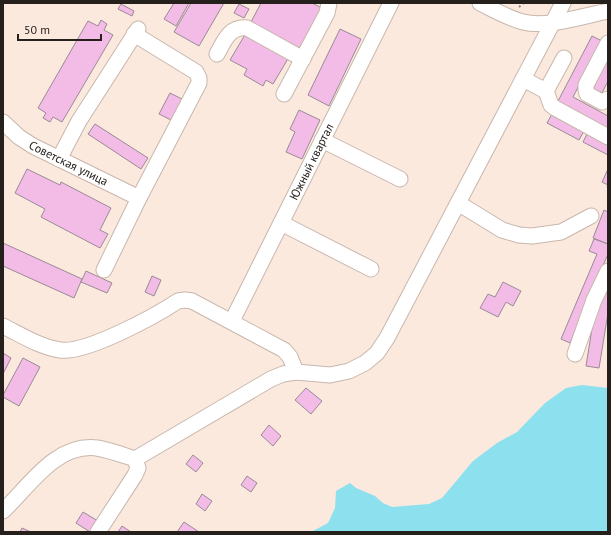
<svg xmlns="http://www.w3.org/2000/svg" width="611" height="535" viewBox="0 0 611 535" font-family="'PT Sans',sans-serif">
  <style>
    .water { fill: #8de0ed }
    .building { fill: #f2bce6; stroke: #9a8a96 }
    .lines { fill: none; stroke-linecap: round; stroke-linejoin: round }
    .minor-casing { stroke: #c8b7ac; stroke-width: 17 }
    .path { stroke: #91857e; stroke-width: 2; stroke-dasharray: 2 3; stroke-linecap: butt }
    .minor { stroke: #fff; stroke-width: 15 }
    .labels { text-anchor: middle; stroke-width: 3; stroke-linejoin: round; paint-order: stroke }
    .street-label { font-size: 12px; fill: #26201c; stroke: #fbe9de }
  </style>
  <rect width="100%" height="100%" fill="#fbe9de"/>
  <polygon class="water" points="582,385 608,388 608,532 311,532 328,523 335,508 336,491 350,483 356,488 375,496 383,503 392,507 429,504 442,498 473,461 497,443 517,432 545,403 566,388"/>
  <g class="building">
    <polygon points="174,3 189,3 176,26 164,19"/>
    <polygon points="191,3 224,3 199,46 174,32"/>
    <polygon points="261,3 312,3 322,8 299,49 251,22"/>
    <polygon points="121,4 134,11 132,16 118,9"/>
    <polygon points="239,4 249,9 244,18 234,13"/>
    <polygon points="101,20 107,24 104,30 113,35 62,122 53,117 50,122 43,118 46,113 38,108 88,21 98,26"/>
    <polygon points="340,29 361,39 329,106 308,95"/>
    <polygon points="246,33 289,57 273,84 266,80 263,86 244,75 247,69 230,60"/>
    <polygon points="592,36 602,41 573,97 608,116 608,129 557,103"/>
    <polygon points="608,57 608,81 602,93 593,89"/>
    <polygon points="170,93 182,99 171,120 159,114"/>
    <polygon points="299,110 320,120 302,159 286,152 295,132 290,129"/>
    <polygon points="552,114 584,131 579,140 547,123"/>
    <polygon points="95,124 148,158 141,169 88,134"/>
    <polygon points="588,132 608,143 608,155 583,142"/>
    <polygon points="27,169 60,185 61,182 111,208 100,230 108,234 100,248 41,217 45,209 15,193"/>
    <polygon points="608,169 608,188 607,187 608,185 602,182"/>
    <polygon points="604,210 608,212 608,244 593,238"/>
    <polygon points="594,239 608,244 608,254 570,343 561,339 597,254 589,251"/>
    <polygon points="3,243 82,279 74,298 3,266"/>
    <polygon points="86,271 112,283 107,293 81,282"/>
    <polygon points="152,276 161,280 154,296 145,292"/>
    <polygon points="608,279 608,313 599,368 586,366 595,310"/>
    <polygon points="503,282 521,291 513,306 506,302 498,317 480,308 488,294 495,297"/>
    <polygon points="3,353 11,358 3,374"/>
    <polygon points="23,358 40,367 19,406 3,397 3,395"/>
    <polygon points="306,388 322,401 311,414 295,400"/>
    <polygon points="269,425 281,436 273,446 261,435"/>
    <polygon points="193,455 203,463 196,472 186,464"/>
    <polygon points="247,476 257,483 251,492 241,485"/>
    <polygon points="202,494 212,501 205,511 196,504"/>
    <polygon points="83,512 98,521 90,532 76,523"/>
    <polygon points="184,522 199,532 177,532"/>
    <polygon points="122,526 131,532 118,532"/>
    <polygon points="22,528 31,532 20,532"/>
  </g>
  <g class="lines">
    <g class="minor-casing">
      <g id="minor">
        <path d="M480,3C494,10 508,18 523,22C547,28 583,16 608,11"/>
        <polyline points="608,43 586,85 586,90 587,94 602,102 608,99"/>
        <path d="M217,54C224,42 229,26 247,28L303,59"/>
        <polyline points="523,79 546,91 551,105 555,108 608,137"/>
        <polyline points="546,91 564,58"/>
        <polyline points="284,94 327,13 329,3"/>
        <path id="s1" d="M3,122L19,137L33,146L139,198"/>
        <polyline points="322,140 400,179"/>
        <polyline points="59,159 79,121 138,29"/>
        <polyline points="458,203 502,230 519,235 532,236 561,232 591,216"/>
        <polyline points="281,223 371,269"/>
        <polyline points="104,270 139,198 199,83 199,78 196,72 134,34"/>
        <path id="s2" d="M232,321L391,3"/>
        <path d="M3,326C21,335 40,347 60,350C86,354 155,316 178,301L185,300L192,301L284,350L290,357L296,372"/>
        <polyline points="575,354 594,300 608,271"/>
        <path d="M3,511C29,487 55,443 97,448C109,450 123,455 135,459L271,379L283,374L296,372L330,375L349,371L365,363L377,353L387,338L563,3"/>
        <polyline points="98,532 135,475 138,468 135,459"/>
      </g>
    </g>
    <polyline class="path" points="519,7 524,3"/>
    <use href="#minor" class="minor"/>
  </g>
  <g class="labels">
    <g class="street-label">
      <text dy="4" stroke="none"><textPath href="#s2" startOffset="178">Южный квартал</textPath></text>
      <text dy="4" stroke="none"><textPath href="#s1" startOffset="78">Советская улица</textPath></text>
    </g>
  </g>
  <rect width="611" height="535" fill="none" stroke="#26201c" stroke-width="8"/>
  <path d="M18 34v6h83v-6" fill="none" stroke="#26201c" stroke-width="2"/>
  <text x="24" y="34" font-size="12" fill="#26201c" stroke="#fbe9de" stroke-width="3" paint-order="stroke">50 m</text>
</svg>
